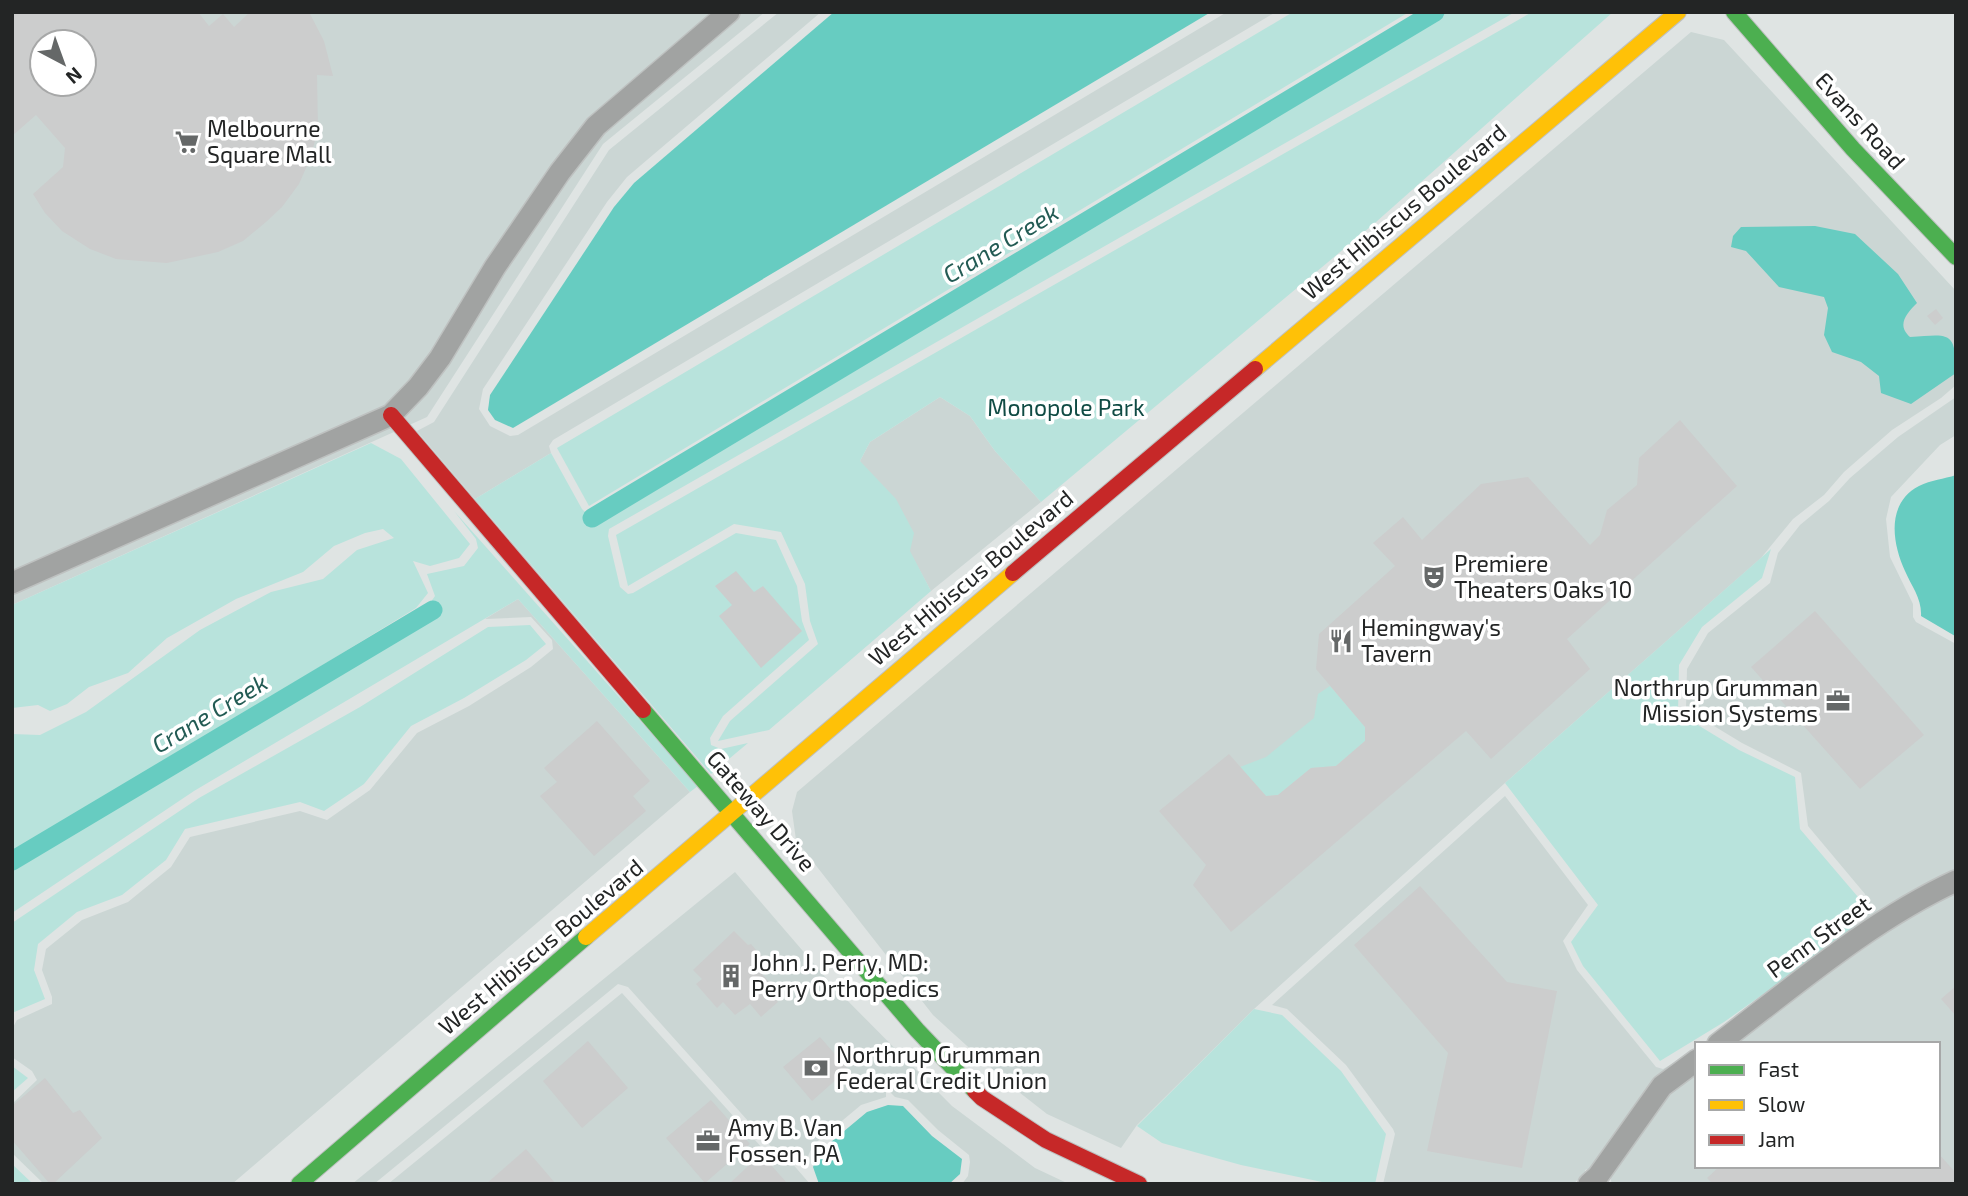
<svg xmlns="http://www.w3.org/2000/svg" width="1968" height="1196" viewBox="0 0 1968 1196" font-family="'Exo 2',sans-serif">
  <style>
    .built { fill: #cbd6d4; fill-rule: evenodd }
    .green { fill: #b8e3dc }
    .water { fill: #67ccc1 }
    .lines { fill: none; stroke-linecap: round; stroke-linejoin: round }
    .canal { stroke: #67ccc1; stroke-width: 19 }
    .building { fill: #cccdcd; fill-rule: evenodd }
    .street-casing { stroke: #bec1c0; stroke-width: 24 }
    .fast-casing { stroke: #bec1c0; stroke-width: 18 }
    .slow-casing { stroke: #bec1c0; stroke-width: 18 }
    .jam-casing { stroke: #bec1c0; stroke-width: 18 }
    .street { stroke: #a1a3a2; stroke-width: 21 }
    .fast { stroke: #4caf50; stroke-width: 16 }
    .slow { stroke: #ffc107; stroke-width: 16 }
    .jam { stroke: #c62828; stroke-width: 16 }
    .labels { text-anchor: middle; stroke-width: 7; stroke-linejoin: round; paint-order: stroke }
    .street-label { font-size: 23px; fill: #232525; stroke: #fff }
    .poi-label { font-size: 23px; fill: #232525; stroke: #fff; text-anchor: start }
    .park-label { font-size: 23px; fill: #104b44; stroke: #fff }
    .water-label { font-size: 24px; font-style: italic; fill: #235b54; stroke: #fff }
  </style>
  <rect width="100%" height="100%" fill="#dfe4e3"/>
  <g class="built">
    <path d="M12,12H765L603,144L427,417L12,605ZM42,42H84V84H42Z"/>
    <polygon points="779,12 821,12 627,177 607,202 483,389 479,409 490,426 510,436 518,435 1227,12 1276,12 553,440 549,446 551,453 475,499 417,431 434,422 609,150"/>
    <polygon points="1691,32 1724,40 1956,291 1956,385 1941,398 1892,430 1844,472 1824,495 1793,519 1761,558 1505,783 1254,1009 1137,1125 1121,1148 1047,1114 1010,1085 933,1015 796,840 792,811 797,792"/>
    <polygon points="940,397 970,416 995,451 1041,502 931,591 860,461 870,442"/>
    <polygon points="1956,397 1956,435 1940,445 1891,497 1886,519 1890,557 1913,604 1913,617 1916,622 1956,644 1956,870 1916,888 1864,923 1865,894 1808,826 1801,773 1742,743 1686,709 1687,669 1708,633 1770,583 1778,553 1800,525 1829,501 1850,478 1898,437"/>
    <polygon points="518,599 690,792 232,1184 44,1184 12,1153 12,1104 37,1080 32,1071 12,1057 12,1029 17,1020 52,1004 52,997 42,970 46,949 82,920 128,902 171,867 190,837 300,811 327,820 370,790 417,733 469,706 531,667 553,649 552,640 531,617 485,619"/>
    <polygon points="1505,796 1588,905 1563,941 1577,970 1656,1067 1663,1069 1682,1058 1655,1078 1591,1168 1585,1170 1586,1173 1573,1184 1383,1184 1395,1134 1393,1129 1346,1065 1287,1009 1272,1005"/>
    <polygon points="735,872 833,986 952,1106 1035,1168 1069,1184 962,1184 968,1176 970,1162 969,1155 938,1130 908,1100 895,1097 886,1088 886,1097 861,1105 813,1145 804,1165 786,1146 781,1146 774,1150 628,987 618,984 374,1184 352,1184"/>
    <polygon points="1956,892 1956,1184 1612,1184 1610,1177 1669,1094 1697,1073 1697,1166 1938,1166 1938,1044 1735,1044 1837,967 1926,906"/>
    <polygon points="622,993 773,1160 784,1154 810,1184 388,1184"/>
  </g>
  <g class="green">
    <polygon points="1293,12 1409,12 589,506 557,448"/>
    <polygon points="1426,12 1515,12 609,529 608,536 620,587 628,594 633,593 736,533 776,540 797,586 802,621 809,640 723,716 710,738 711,745 721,749 748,743 711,774 475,499 551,453 582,509 586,513 594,513"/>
    <polygon points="1532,12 1613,12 1376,222 1041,502 995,451 970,416 940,397 870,442 860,461 896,499 914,533 910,551 931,591 769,730 718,741 730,721 818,644 810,621 805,584 781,532 734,524 628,586 616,535"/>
    <polygon points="371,443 401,459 470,544 459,558 430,566 413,561 428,593 416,608 12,855 12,734 40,735 86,712 200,630 271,592 323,579 357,550 394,538 383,529 365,533 334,546 303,572 236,599 167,638 128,673 89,687 67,704 50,711 38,705 12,708 12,605"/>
    <polygon points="454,511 698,786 690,792 518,599 194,791 12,913 12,865 421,616 435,596 427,574 464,566 478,548 476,539"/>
    <polygon points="1771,549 1762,578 1702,627 1679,665 1678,713 1739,750 1795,777 1800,829 1858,897 1855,929 1724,1022 1660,1061 1583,966 1571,942 1598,905 1505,783"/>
    <polygon points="530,625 546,644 526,660 464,698 411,726 364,784 324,811 300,802 185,829 166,860 122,895 77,912 38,944 34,970 45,999 12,1013 12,923 199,798 360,707 488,627"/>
    <polygon points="1330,686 1365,727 1365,741 1336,766 1311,768 1278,795 1266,796 1240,767 1266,757 1314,718 1318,694"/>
    <polygon points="1254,1009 1282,1015 1341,1071 1386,1134 1375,1184 1322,1182 1241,1165 1162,1143 1137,1126"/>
    <polygon points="12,1066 28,1078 12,1092"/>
    <polygon points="12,1164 33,1184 12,1184"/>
  </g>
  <g class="water">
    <polygon points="834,12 1211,12 513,428 495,420 488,410 490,395 614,207 634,183"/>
    <path d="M1815,226L1855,234L1898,274L1917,303C1907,313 1896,325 1910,337C1948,335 1956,329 1956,373L1911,404L1881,393L1879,376L1861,362L1832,352L1824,335L1828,308L1824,297L1779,287L1746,251L1731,247L1733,236L1741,227Z"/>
    <path d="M1956,475V636H1955L1921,616C1922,599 1912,587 1905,571C1892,543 1886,503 1919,486C1931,480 1944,479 1956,475Z"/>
    <polygon points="888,1105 903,1106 932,1136 962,1159 960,1174 949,1184 819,1184 813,1167 819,1152 867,1112"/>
  </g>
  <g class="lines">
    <g class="canal">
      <polyline points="592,518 1435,12"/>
      <polyline points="12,861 433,610"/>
    </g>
  </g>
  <g class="building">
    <path d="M12,12H198L209,26L223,14L234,27L250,12H309L324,41L333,76L317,75L318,129L310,159L299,184L282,207L266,222L243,241L218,252L167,263L116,259L90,249L62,231L45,213L33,194L63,167L65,148L36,115L12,136ZM42,42H84V84H42Z"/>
    <polygon points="1936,309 1943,318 1935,325 1927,316"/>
    <polygon points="1680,420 1737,486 1567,639 1590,669 1491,759 1466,731 1231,932 1193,885 1206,865 1159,811 1229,754 1266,796 1278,795 1311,768 1336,766 1365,741 1365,727 1316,669 1319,634 1395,566 1373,543 1403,517 1422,540 1481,484 1528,477 1590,545 1600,535 1607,510 1637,485 1639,458"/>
    <polygon points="736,571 754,592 763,586 802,631 761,668 719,616 732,605 715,586"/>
    <polygon points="1815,611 1924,735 1860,789 1751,667"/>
    <polygon points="597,721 650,781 633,796 646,811 594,856 540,796 557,782 544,768"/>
    <polygon points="1420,886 1507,982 1557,991 1522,1168 1427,1151 1448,1053 1354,945"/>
    <polygon points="734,931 748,945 751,944 764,959 761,962 766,967 761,973 770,983 766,988 778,1002 761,1017 750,1004 735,1015 723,1002 717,1008 696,984 702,979 693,970"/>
    <polygon points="1956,986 1956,1016 1941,999"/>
    <polygon points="820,1037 848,1069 812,1101 783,1067"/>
    <polygon points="588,1041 628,1088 582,1128 543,1081"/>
    <polygon points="45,1078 73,1113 80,1110 102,1138 53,1184 50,1184 12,1140 12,1106"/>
    <polygon points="711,1100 750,1144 705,1183 666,1138"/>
    <polygon points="526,1149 556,1184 486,1184"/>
    <polygon points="1938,1153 1956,1173 1956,1184 1713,1184 1707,1178 1720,1166 1938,1166"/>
    <polygon points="761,1154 788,1184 729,1184"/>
  </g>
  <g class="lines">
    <g class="street-casing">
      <g id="street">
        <polyline points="12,583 391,415 418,387 440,358 495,267 560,172 596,126 729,12"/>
        <path d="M1718,1044C1792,988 1871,920 1956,881"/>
        <polyline points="1589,1184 1598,1176 1662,1086 1697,1060"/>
      </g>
    </g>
    <g class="fast-casing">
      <g id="fast">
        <polyline points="1734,12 1853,149 1956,257"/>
        <polyline points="643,710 917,1030 975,1091"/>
        <polyline points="299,1184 586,937"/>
      </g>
    </g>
    <g class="slow-casing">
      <g id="slow">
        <polyline points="1255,369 1678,12"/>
        <polyline points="586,937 1013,573"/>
      </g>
    </g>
    <g class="jam-casing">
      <g id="jam">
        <polyline points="391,415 643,710"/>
        <polyline points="1013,573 1255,369"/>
        <polyline points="975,1091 982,1098 1046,1140 1139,1184"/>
      </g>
    </g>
    <use href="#street" class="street"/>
    <use href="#fast" class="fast"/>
    <use href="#slow" class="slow"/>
    <use href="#jam" class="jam"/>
  </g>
  <defs>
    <g id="supermarket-bare" transform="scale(1.89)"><path d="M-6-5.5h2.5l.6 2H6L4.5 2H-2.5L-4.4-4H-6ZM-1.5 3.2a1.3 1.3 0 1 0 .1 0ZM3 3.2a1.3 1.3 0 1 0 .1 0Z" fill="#656868" stroke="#fff" stroke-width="2.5" paint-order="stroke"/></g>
    <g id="theatre-bare" transform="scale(1.89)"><path d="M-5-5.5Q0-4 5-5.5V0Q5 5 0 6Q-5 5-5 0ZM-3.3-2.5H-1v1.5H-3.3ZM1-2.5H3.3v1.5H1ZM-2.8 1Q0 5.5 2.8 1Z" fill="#656868" stroke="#fff" stroke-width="2.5" paint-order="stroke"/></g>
    <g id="restaurant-bare" transform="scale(1.89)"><path d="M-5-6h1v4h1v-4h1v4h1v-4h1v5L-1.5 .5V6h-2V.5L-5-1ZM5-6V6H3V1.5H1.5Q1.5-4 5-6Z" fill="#656868" stroke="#fff" stroke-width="2.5" paint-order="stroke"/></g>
    <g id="office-bare" transform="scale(1.89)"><path d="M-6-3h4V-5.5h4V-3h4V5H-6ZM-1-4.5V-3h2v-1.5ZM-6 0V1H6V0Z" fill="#656868" stroke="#fff" stroke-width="2.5" paint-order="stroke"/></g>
    <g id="building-bare" transform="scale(1.89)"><path d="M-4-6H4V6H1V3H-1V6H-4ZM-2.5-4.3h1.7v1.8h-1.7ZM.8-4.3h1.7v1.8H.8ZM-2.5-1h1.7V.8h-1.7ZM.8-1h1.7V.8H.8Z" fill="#656868" stroke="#fff" stroke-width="2.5" paint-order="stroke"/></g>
    <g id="bank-bare" transform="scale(1.89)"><path d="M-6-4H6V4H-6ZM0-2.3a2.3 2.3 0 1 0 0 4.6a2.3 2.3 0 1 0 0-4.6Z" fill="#656868" stroke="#fff" stroke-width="2.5" paint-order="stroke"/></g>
  </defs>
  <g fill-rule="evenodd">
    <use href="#supermarket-bare" x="187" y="142"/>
    <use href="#theatre-bare" x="1434" y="577"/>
    <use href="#restaurant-bare" x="1341" y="641"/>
    <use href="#office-bare" x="1838" y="701"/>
    <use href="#building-bare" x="731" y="976"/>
    <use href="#bank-bare" x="816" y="1068"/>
    <use href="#office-bare" x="708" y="1141"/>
  </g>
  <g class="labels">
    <g class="street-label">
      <text transform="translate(1860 121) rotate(48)" y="8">Evans Road</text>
      <text transform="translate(1404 212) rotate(-40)" y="8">West Hibiscus Boulevard</text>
      <text transform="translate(971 578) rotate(-40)" y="8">West Hibiscus Boulevard</text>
      <text transform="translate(761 811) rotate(49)" y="8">Gateway Drive</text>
      <text transform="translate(1819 937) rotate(-36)" y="8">Penn Street</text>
      <text transform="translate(541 947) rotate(-40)" y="8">West Hibiscus Boulevard</text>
    </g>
    <g class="poi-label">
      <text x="207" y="137">Melbourne<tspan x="207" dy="26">Square Mall</tspan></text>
      <text x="1454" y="572">Premiere<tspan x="1454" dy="26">Theaters Oaks 10</tspan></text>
      <text x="1361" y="636">Hemingway's<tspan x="1361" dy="26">Tavern</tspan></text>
      <text x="1818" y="696" text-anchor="end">Northrup Grumman<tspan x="1818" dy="26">Mission Systems</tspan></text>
      <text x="751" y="971">John J. Perry, MD:<tspan x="751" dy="26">Perry Orthopedics</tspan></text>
      <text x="836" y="1063">Northrup Grumman<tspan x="836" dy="26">Federal Credit Union</tspan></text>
      <text x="728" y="1136">Amy B. Van<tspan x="728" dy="26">Fossen, PA</tspan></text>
    </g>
    <g class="park-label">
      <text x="1066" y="416">Monopole Park</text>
    </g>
    <g class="water-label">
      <text transform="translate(1001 244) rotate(-31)" y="8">Crane Creek</text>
      <text transform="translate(210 714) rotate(-31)" y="8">Crane Creek</text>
    </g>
  </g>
  <rect width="1968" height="1196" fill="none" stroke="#232525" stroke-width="28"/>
  <rect x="1695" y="1042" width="245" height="126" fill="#ffffff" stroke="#a7a8a8" stroke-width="2"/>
  <rect x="1709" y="1065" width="35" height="10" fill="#4caf50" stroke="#a7a8a8" stroke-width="2"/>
  <text x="1758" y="1077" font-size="21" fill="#232525">Fast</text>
  <rect x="1709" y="1100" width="35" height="10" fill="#ffc107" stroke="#a7a8a8" stroke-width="2"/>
  <text x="1758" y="1112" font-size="21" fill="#232525">Slow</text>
  <rect x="1709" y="1135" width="35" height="10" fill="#c62828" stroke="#a7a8a8" stroke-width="2"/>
  <text x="1758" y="1147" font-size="21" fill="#232525">Jam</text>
  <g transform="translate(63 63) rotate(139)"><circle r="33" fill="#ffffff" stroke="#a7a8a8" stroke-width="2"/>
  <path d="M0-5L12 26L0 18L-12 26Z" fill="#656868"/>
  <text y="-10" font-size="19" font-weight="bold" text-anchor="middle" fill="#232525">N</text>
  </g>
</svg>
